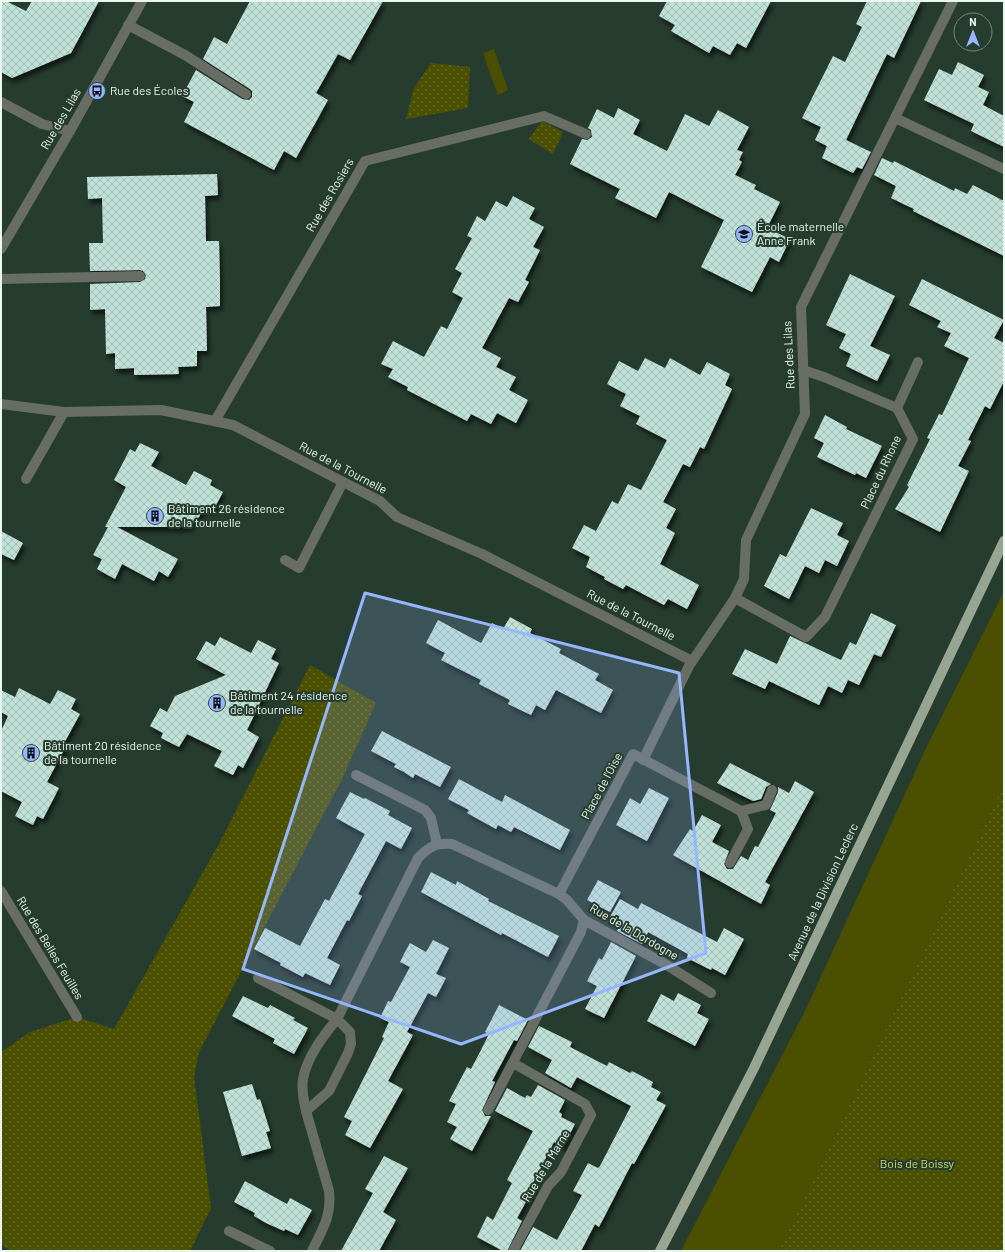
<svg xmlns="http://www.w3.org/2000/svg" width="1005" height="1252" viewBox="0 0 1005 1252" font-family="Barlow,sans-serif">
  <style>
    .grass { fill: #4b5000 }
    .park { fill: url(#park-dots) }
    .building { fill: url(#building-cross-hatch); filter: url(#shadow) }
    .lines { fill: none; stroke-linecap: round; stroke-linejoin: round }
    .service { stroke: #686e65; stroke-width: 10 }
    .pedestrian { stroke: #686e65; stroke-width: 10 }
    .minor { stroke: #686e65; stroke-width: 10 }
    .primary { stroke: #98a592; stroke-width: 10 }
    .marked { fill: #96b6fd; fill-opacity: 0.2; stroke: #96b6fd; stroke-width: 3; stroke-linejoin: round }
    .labels { text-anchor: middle; stroke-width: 4; stroke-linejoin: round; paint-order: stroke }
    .poi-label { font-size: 12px; fill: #eaf8ef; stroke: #263c2e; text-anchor: start }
    .street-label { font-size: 12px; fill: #eaf8ef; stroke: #263c2e }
    .park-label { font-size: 12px; fill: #cfd966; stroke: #263c2e }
  </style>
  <defs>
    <pattern id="park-dots" width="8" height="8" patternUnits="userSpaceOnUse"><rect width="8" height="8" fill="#4b5000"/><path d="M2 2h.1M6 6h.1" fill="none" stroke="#656a26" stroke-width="1.8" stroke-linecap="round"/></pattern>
    <pattern id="building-cross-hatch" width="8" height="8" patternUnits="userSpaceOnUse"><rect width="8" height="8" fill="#c0e1d8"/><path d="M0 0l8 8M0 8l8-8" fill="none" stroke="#a2bbb4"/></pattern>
    <filter id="shadow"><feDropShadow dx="2.5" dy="4.5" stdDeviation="2" flood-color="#0009"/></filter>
  </defs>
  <rect width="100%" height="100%" fill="#263c2e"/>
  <g class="grass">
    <polygon points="494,49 508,90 498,95 483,53"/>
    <polygon points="1004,591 1004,785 779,1251 681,1251 806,1009 927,746"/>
  </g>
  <g class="park">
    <polygon points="431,63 470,67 468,108 406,119 414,88"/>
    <polygon points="542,121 563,132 553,154 529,139"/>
    <polygon points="310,665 376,703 342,779 199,1052 194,1077 211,1208 190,1251 12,1251 1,1245 1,1052 30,1032 77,1017 114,1029 220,842"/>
    <polygon points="1004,785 1004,1251 779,1251"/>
  </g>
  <g class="building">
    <polygon points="1,1 6,1 26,11 32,1 99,1 71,53 12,78 1,72"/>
    <polygon points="250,1 383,1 350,60 338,54 316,93 328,100 296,158 284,151 274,170 184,122 194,102 182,96 196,70 242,99 249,100 252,97 252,91 250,89 203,59 214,37 227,44"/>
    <polygon points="667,1 771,1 746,48 737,43 730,55 713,46 709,53 671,31 675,25 659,16"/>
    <polygon points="867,1 921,1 894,58 887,54 846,140 871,152 862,169 857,167 853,173 822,158 827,146 815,140 821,127 802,118 833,56 845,62 862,27 856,24"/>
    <polygon points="958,62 984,75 978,87 989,92 983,105 1004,116 1004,147 971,131 974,124 924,100 939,69 952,75"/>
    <polygon points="618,108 640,120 633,134 667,151 685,114 709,126 718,110 749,127 737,150 743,152 739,160 742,162 735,175 756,185 754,189 780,202 767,228 790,239 779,262 770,257 752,292 701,267 724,220 669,192 656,218 615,198 620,189 570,164 582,139 587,140 592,137 591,130 588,128 597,109 614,118"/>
    <polygon points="882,158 893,163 894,161 954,191 955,188 967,194 973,185 1004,201 1004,256 913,211 914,209 891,198 896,186 874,175"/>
    <polygon points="217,174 218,195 205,196 206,241 219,241 220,280 220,306 206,307 207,351 197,351 197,366 178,367 179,374 134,375 134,368 115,369 115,353 106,354 105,309 90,310 90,284 140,282 145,279 146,275 143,271 140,270 90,271 89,243 103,243 102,198 88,199 87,177"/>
    <polygon points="513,196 535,208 529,219 544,227 533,247 540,250 525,280 529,282 518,302 509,298 482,348 501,358 496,367 516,377 509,390 528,400 516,423 497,413 491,424 471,414 467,421 407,390 408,387 388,377 393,369 381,364 393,341 424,357 441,326 447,329 463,298 452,292 462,273 455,269 472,238 467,236 477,216 485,221 496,201 507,207"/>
    <polygon points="850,274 895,296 870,346 890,355 877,381 846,366 851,354 839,348 846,334 826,325"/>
    <polygon points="922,279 1004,320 994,338 1004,343 1004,381 990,409 985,406 968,440 971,441 958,466 969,471 940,532 895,509 909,487 907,485 930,439 927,438 939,414 942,415 969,358 944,346 951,333 937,327 941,321 909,305"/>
    <polygon points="645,358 665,368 670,358 700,375 707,362 730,374 725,385 732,389 704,449 700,447 690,467 683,464 663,502 676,509 666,528 675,533 660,564 699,585 687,609 668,599 664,605 626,585 623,589 604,579 605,577 586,567 590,557 572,548 584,525 596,531 612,501 618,504 628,484 641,490 667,440 636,424 640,416 620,406 626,394 607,384 619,361 638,371"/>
    <polygon points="825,415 847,427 846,429 882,446 866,478 856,473 855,475 817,457 824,443 814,438"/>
    <polygon points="140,443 159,452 151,466 186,485 194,471 212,480 210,485 223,492 213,511 205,506 199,517 189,527 117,527 178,559 168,577 159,571 154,581 122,564 115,579 97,569 102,559 93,555 108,527 105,527 126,487 114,480 130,449 135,452"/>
    <polygon points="811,508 843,523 837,535 849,541 837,566 825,560 819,573 805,566 789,599 764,586 780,554 786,557"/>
    <polygon points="1,531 23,543 14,560 1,554"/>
    <polygon points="871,613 896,625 881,657 874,654 859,685 848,680 842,693 828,686 819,705 769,681 765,689 732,674 745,649 777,664 790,636 841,660 850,642 856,645"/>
    <polygon points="510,617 532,629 530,633 561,649 559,653 599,674 595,680 613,690 601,713 556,690 545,710 536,705 531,715 508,704 510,700 479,684 481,680 441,660 445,653 426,643 438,620 481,643 492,623 503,629"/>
    <polygon points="220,637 251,653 258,640 276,649 271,659 279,663 247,730 259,737 243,768 238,765 233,775 214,766 222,751 187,734 179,747 161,738 163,733 150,726 160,708 167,712 175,696 226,675 196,659 206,641 215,646"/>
    <polygon points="19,688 50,704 58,690 76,699 71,709 80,714 63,745 66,746 47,782 59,788 43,819 37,816 33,825 15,816 22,802 1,791 1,731 8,716 1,712 1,690 15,697"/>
    <polygon points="382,731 451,767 440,787 415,774 413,778 404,772 394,767 396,764 371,751"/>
    <polygon points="730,763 771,784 766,787 761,799 753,801 717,783"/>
    <polygon points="459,779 502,802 505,795 570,830 560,850 514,827 511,832 498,825 496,829 467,813 469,810 448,799"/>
    <polygon points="795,781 814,792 765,882 770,885 761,904 673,855 690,829 693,831 702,815 721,825 712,842 729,851 724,864 727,869 733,869 741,856 748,860 755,846 758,847 776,813 770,810 778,792 778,787 789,793"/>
    <polygon points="649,788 669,798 647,841 616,825 630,798 640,804"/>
    <polygon points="350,792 364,799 365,798 390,811 388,815 412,828 401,849 386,841 358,894 362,896 349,921 347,920 327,958 340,965 330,985 305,973 303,977 280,965 281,963 254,949 265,928 300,946 325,899 329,901 365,834 336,818"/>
    <polygon points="431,872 456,885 457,881 489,899 488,901 559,936 548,957 502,933 501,935 421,892"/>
    <polygon points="598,880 621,892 610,912 587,900"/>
    <polygon points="620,899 638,909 641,903 717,942 724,928 744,939 725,975 712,968 711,970 687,958 688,954 648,932 642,944 617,931 621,923 610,917"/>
    <polygon points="433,940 449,948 436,974 446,978 436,997 428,993 407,1032 413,1035 388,1081 403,1089 370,1148 345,1135 352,1121 344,1117 384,1038 382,1037 389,1022 380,1018 388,1001 391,1002 410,967 400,962 405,952 410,943 426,952"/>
    <polygon points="611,942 636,956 604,1018 585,1009 597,986 587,981 599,958 602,960"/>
    <polygon points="678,993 701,1005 697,1013 709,1019 695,1046 647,1021 661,994 674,1001"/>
    <polygon points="243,996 268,1008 270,1005 295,1018 293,1020 308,1028 294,1054 273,1043 275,1039 232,1016"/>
    <polygon points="499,1005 528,1020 517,1041 514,1040 492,1081 495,1082 482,1110 485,1116 491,1116 472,1151 450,1139 457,1127 447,1122 456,1104 449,1101 467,1067 471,1069 480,1052 489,1034 485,1032"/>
    <polygon points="539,1026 572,1042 570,1047 607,1066 609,1062 630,1073 632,1071 653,1082 651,1087 661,1092 656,1100 666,1105 634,1164 632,1163 599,1227 595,1224 581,1251 520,1251 533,1227 557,1240 582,1195 573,1191 588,1163 598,1168 600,1166 631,1106 577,1077 571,1088 545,1073 552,1060 528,1047"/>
    <polygon points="252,1084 257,1100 260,1099 270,1131 266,1132 271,1148 242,1156 223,1092"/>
    <polygon points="538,1085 565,1100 559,1112 562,1114 561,1117 575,1124 563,1147 554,1142 533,1183 536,1184 517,1218 522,1221 507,1251 503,1251 477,1237 487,1216 493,1220 512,1183 507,1180 533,1131 495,1111 507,1088 525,1098 527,1095 531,1097"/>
    <polygon points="384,1156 408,1168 383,1212 396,1220 379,1251 341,1251 373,1193 365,1189"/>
    <polygon points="245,1181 287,1204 290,1198 312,1210 298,1235 285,1229 284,1231 266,1223 254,1216 255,1213 234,1202"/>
  </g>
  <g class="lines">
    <g class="service">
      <polyline points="128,25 185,55 246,94"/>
      <polyline points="1,279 140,276"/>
      <polyline points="26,479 64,412"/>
      <polyline points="285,560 299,568 343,482"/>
    </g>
    <g class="pedestrian">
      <polyline points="482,554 692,661"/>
      <polyline points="643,760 689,666 735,598"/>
    </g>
    <g class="minor">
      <polyline points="1,102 42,124 70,131"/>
      <polyline points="895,118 1004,169"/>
      <polyline points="1,249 70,131 142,1"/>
      <polyline points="918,362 897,408 913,439 825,617 806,637 735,598 744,579 746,540 805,414 801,307 953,1"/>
      <polyline points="803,370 824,377 897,408"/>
      <polyline points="1,404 64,412 161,410 233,425 380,501 397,517 482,554"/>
      <polyline points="215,421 365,161 544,116 586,134"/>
      <polyline points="356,775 425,810 431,818 437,844"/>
      <polyline points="741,811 766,805 772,790"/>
      <polyline points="1,891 77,1017"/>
      <polyline points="559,894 633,754 741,811 748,829 730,863"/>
      <path d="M258,978L337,1019C323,1036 307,1057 303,1079C301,1090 304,1101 306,1111"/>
      <polyline points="488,1110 581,932 584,920"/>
      <polyline points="229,1231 270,1251"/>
      <path d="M312,1251C322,1230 332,1216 329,1191L306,1111L329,1091L348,1053L351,1044L350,1032L337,1019L418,858C430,846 435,843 452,844L559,894L567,900L584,920L665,964L711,993"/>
      <polyline points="513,1251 548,1186 561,1172 591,1115 585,1104 513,1063"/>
    </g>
    <polyline class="primary" points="660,1251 754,1068 1004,541"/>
  </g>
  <path class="marked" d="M365,593L679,673L706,953L461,1044L243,969Z"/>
  <defs>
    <g id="bus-disc" transform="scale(0.9)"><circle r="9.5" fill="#96b6fd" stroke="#263c2e"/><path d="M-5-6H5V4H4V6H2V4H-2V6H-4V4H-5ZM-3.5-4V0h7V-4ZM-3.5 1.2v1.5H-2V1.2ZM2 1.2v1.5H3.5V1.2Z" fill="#111"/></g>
    <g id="school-disc" transform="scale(0.9)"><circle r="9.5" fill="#96b6fd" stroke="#263c2e"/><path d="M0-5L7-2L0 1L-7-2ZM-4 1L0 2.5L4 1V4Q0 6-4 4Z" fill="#111"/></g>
    <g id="building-disc" transform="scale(0.9)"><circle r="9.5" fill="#96b6fd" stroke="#263c2e"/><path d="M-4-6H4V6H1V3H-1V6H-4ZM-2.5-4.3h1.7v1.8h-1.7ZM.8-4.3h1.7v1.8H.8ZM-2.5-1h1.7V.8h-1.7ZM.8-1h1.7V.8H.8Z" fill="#111"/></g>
  </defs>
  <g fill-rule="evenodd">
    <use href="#bus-disc" x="97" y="91"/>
    <use href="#school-disc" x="744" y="234"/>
    <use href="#building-disc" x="155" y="516"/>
    <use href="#building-disc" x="217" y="703"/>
    <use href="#building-disc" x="31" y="753"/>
  </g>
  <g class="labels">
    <g class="poi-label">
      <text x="110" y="95">Rue des Écoles</text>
      <text x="757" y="231">École maternelle<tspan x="757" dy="14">Anne Frank</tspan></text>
      <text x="168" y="513">Bâtiment 26 résidence<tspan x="168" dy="14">de la tournelle</tspan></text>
      <text x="230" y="700">Bâtiment 24 résidence<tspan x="230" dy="14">de la tournelle</tspan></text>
      <text x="44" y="750">Bâtiment 20 résidence<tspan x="44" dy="14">de la tournelle</tspan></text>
    </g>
    <g class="street-label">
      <text transform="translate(61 119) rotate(-60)" y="4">Rue des Lilas</text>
      <text transform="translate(330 195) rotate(-60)" y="4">Rue des Rosiers</text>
      <text transform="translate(789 355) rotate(-93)" y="4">Rue des Lilas</text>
      <text transform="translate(343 468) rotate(28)" y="4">Rue de la Tournelle</text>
      <text transform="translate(881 472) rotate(-65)" y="4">Place du Rhone</text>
      <text transform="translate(631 615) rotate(27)" y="4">Rue de la Tournelle</text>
      <text transform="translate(602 786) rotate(-62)" y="4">Place de l'Oise</text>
      <text transform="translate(823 892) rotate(-65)" y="4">Avenue de la Division Leclerc</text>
      <text transform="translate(634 932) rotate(30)" y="4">Rue de la Dordogne</text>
      <text transform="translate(50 948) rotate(59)" y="4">Rue des Belles Feuilles</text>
      <text transform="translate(546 1166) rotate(-59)" y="4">Rue de la Marne</text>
    </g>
    <g class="park-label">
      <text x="917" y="1168">Bois de Boissy</text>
    </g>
  </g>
  <rect width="1005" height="1252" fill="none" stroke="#eaf8ef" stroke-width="4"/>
  <g transform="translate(973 32)"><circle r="19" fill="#263c2e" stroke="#74877b"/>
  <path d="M0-3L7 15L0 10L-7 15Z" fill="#96b6fd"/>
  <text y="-6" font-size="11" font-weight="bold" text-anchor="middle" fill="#eaf8ef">N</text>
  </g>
</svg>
